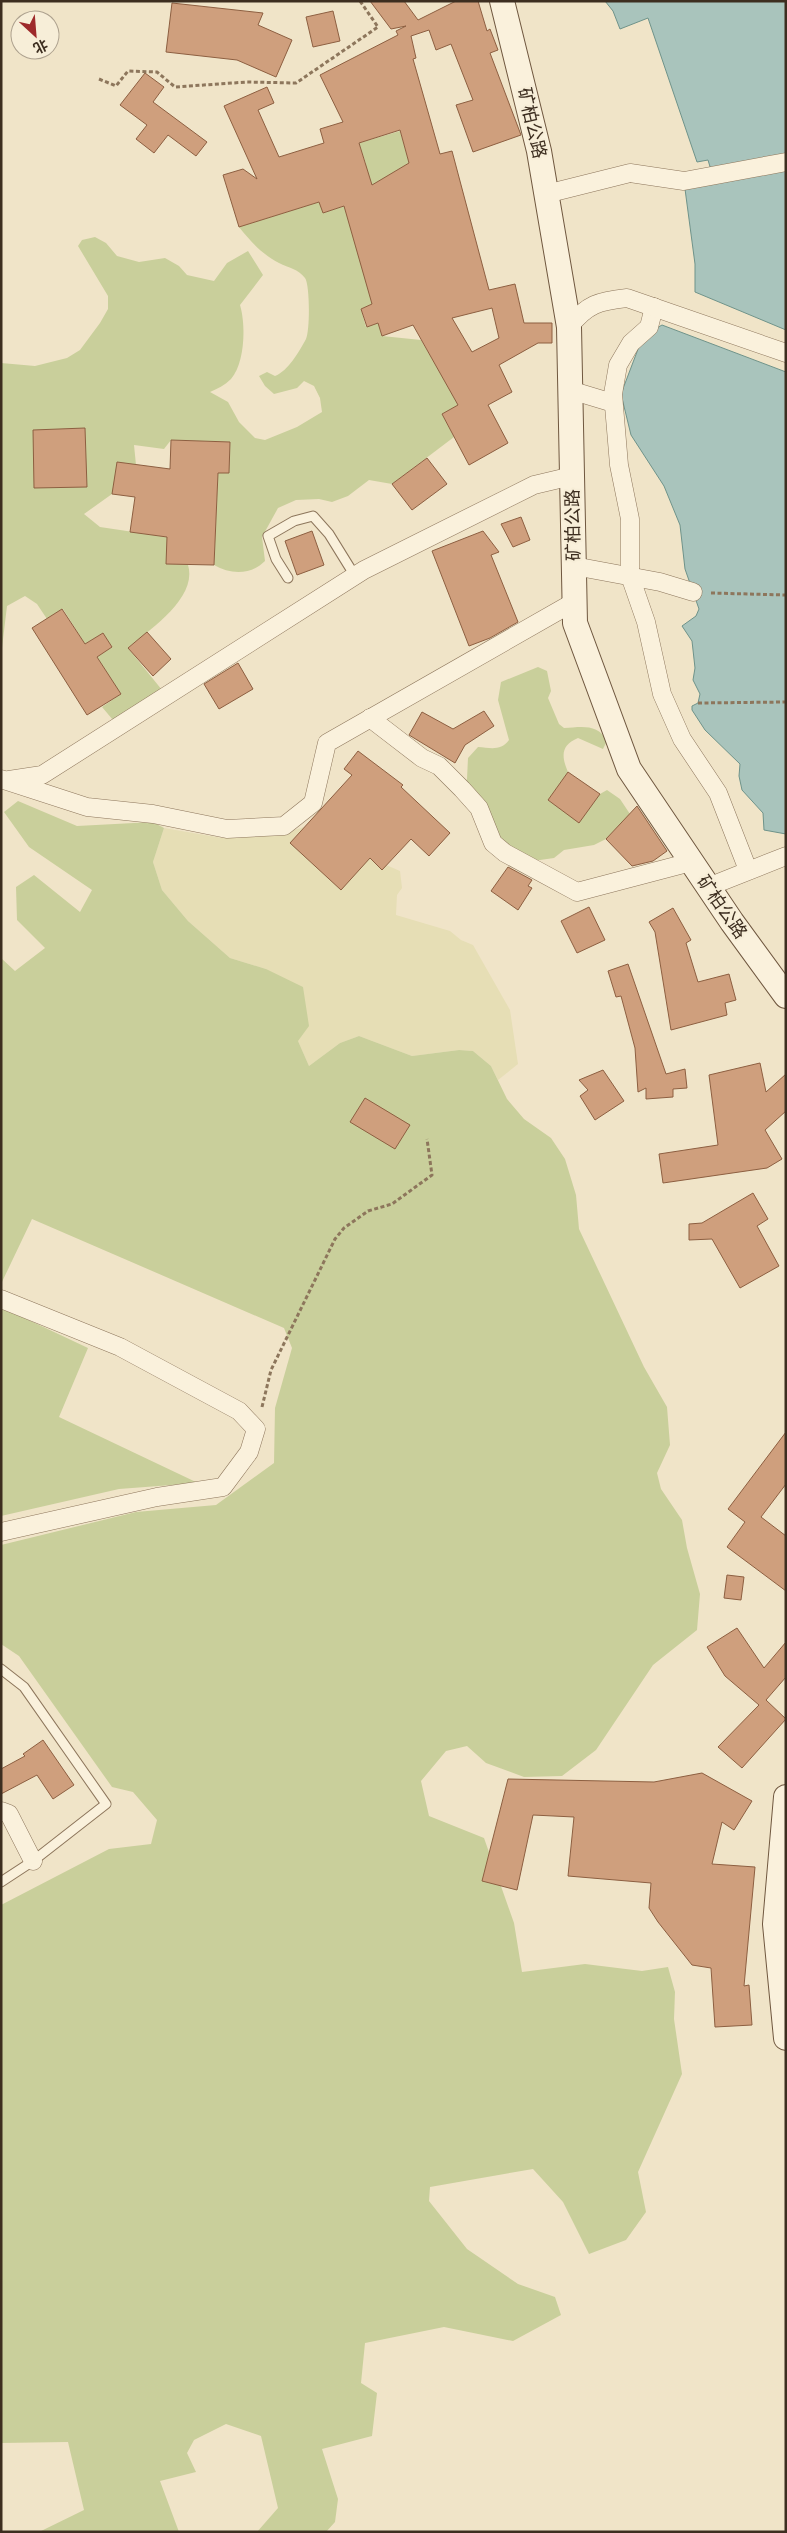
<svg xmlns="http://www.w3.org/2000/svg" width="787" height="2533" viewBox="0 0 787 2533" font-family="'Libre Baskerville','Noto Sans SC',serif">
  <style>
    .farmland { fill: #e6deb5 }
    .green { fill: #c9cf9b }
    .water { fill: #a9c4bc; stroke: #6f938a }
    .building { fill: #cf9f7d; stroke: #8d5f41; fill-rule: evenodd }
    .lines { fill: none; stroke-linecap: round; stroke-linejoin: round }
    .lane-casing { stroke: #8d765c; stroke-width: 11 }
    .street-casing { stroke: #8d765c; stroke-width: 19 }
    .secondary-casing { stroke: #6f573f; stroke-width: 26 }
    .path { stroke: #8d765c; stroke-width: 3; stroke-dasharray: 4 2.5; stroke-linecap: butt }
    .lane { stroke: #faf1dc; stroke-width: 9 }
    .street { stroke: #faf1dc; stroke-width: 18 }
    .secondary { stroke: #faf1dc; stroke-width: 24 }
    .labels { text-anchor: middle; stroke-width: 4.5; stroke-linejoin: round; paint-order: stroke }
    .street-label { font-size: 18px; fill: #3d2e20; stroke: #f7eed8 }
  </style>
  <rect width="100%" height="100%" fill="#f0e4c8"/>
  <polygon class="farmland" points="304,827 290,843 341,889 370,858 400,871 402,888 397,895 396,915 450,931 461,940 473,945 510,1010 518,1064 498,1080 491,1066 473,1051 459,1050 412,1056 359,1036 340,1043 309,1066 266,969 230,958 188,921 162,890 153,862 164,828 222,838 288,832"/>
  <g class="green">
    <path d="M400,131L409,163L354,197L372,304L361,309L366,327L378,323L382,336L421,340L446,383L465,402L442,414L454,437L392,484L369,480L348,496L332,502L319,499L296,500L278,508L262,537L265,561C251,575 231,575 214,565L218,473H229L230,442L171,440L164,449L134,445L136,465L112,494L84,514L100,527L167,537C173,545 185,556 188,565C198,598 149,630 128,648L162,690L113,720L102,707L121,694L97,657L112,647L103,633L85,644L63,609L47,619L37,604L25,596L7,606L1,656V363L35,366L67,358L80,350L100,323L108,309V296L78,246L82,240L95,237L106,243L117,256L139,262L165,258L179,266L187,275L214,281L227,263L248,251L263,275L240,305C246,325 245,363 231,379C225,385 217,389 210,392L228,402L239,422L255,438L265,440L297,427L322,412L320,398L314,386L304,381L297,388L274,394L265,386L259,376L267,372L275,376C288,371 299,352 306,339C310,330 310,285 305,278C298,269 289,268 279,263C262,254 251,242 239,227L319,202L323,213L345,206L335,174L366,164L359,143Z"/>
    <path d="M538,667L547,671L551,691L548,698L559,724L564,728C581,727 598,723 607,741L603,749L578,738C561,745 561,756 568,772L548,800L579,822L600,794L607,790L620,799L630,814L606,839L594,845L564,850L554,858L540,860L517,859L462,789L467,779L468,758L478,747C491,748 501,751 509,740L498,700L501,682Z"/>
    <polygon points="18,801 77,826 153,822 164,828 153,862 162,890 188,921 230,958 266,969 303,987 309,1026 298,1041 309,1066 340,1043 359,1036 412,1056 459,1050 473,1051 491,1066 507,1099 524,1119 551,1138 565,1159 576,1195 579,1229 644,1367 667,1407 670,1445 657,1473 661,1489 682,1520 687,1548 700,1594 697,1630 653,1665 596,1750 562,1776 524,1777 486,1763 467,1746 446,1751 421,1781 429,1816 484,1838 514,1923 522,1972 585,1964 642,1971 668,1967 675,1992 674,2019 682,2074 638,2172 646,2212 626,2240 589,2254 563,2202 533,2169 430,2187 429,2201 467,2249 518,2284 555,2297 561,2315 513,2341 444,2327 365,2343 361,2383 377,2393 372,2436 322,2449 338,2499 335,2522 326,2532 257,2532 278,2508 261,2436 226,2424 194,2440 187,2453 196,2472 160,2481 179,2532 39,2532 84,2510 68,2442 1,2443 1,1905 109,1849 151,1844 157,1820 133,1792 112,1787 19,1656 1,1644 1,1545 136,1512 216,1505 274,1463 275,1408 292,1348 284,1328 32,1219 1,1284 1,958 15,971 45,948 17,920 16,887 34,875 80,912 92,890 29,847 4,812"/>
    <polygon points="1,1307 88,1348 59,1417 198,1483 119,1489 1,1516"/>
  </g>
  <g class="water">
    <polygon points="605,1 786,1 786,155 711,170 708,160 697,162 648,18 620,29 613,11"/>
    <polygon points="786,169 786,330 695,292 695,264 685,189"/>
    <polygon points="662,325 786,372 786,834 764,830 763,813 742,790 739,776 740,764 705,730 692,710 692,706 698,703 700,694 693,680 695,668 692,641 682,626 696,616 699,609 685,569 680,525 664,486 631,435 621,394 643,336"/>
  </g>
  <g class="building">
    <path d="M370,1H404L418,20L456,1H478L487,31L490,29L498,50L490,53L521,135L473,152L456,105L473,100L451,44L436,50L429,30L411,36L416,58L413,59L440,154L452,151L489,290L515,284L524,323H552V343H538L499,365L512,392L488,405L508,443L469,465L442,414L458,405L413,325L382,336L378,323L367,327L361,309L372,304L344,206L323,213L319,202L239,227L223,175L243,169L257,179L224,106L267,87L274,103L258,110L279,157L324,143L320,129L343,122L320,75L398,35L396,31L406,26L391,29ZM400,130L409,163L372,185L359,143ZM492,308L499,338L472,352L452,318Z"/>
    <polygon points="172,3 263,13 258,25 292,40 276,77 237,60 166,52"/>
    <polygon points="333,11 340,41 313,47 306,17"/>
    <polygon points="145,73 164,87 153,102 207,142 196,156 168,135 154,153 136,139 147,125 120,105"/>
    <polygon points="85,428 87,487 34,488 33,430"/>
    <polygon points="171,440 230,442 229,473 218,473 214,565 166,564 167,537 130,532 135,497 112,494 117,462 170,469"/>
    <polygon points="427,458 447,484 412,510 392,484"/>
    <polygon points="521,517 530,540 513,547 501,524"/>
    <polygon points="312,531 324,565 297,575 285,541"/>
    <polygon points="483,531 499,552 491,555 518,622 490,638 469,646 432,551"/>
    <polygon points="62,609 85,644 103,633 112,647 97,657 121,694 87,715 32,628"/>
    <polygon points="147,632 171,659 153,676 128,648"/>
    <polygon points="238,663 253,689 219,709 204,684"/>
    <polygon points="484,711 494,726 465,745 455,763 409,735 422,712 453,729"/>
    <polygon points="358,751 403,785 401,787 450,833 429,856 411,839 382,870 370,858 341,890 290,843 352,775 344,769"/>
    <polygon points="568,772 600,794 579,823 548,800"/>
    <polygon points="637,806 667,851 653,861 632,866 606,839"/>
    <polygon points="508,867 532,880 528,886 532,888 518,910 491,891"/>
    <polygon points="589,907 605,940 577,953 561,921"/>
    <polygon points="673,908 691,940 686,943 698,982 729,974 736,1000 725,1003 727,1015 671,1030 655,932 649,922"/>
    <polygon points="628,964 666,1074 685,1069 687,1088 673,1089 673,1097 646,1099 646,1088 638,1092 635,1048 621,996 616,997 608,971"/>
    <polygon points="760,1063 766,1092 786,1074 786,1111 765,1130 782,1159 767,1168 663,1183 659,1154 718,1145 709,1075"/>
    <polygon points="603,1070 624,1101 595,1120 580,1096 588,1090 579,1080"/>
    <polygon points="365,1098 410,1125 395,1149 350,1122"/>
    <polygon points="753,1193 768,1219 757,1226 779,1266 740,1288 712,1239 689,1240 689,1224 702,1223"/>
    <polygon points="786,1432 786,1484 761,1517 786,1536 786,1591 727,1547 745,1522 728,1509"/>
    <polygon points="727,1575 744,1577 741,1600 724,1598"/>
    <polygon points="737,1628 764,1668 786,1642 786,1677 766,1700 786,1719 742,1768 718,1747 759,1705 725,1676 707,1647"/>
    <polygon points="43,1740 74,1785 53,1799 37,1775 1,1794 1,1769 25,1756 23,1754"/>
    <polygon points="702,1773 752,1801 734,1830 722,1822 712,1864 755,1867 744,1986 749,1985 752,2025 715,2027 711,1968 692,1965 658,1922 649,1908 651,1883 568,1876 574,1817 533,1815 517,1890 482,1881 508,1779 654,1782"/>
  </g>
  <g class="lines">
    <g class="lane-casing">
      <g id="lane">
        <polyline points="288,578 276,559 268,536 294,521 313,516 329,534 355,576"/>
        <polyline points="1,1669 24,1687 106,1804 33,1861 1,1882"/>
      </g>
    </g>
    <g class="street-casing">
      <g id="street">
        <polyline points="546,194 630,173 684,181 786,162"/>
        <polyline points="654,307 649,327 631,343 618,365 613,394 619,465 630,519 630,576 646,622 662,694 682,739 718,793 748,870"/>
        <path d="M569,327C587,304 599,301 627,298L786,353"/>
        <polyline points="570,390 613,403"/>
        <polyline points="574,566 660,582 693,592"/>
        <polyline points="370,718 422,758 439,766 462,789 479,808 493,843 505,853 577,892 691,862"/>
        <polyline points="1,779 87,807 153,814 227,829 284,826 313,803 327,743 574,602"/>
        <polyline points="9,780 42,775 364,570 534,485 572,476"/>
        <polyline points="708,887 786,856"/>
        <polyline points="1,1299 120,1347 239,1411 256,1429 249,1452 223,1487 157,1497 1,1532"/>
        <polyline points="1,1811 9,1814 33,1861"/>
      </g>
    </g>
    <g class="secondary-casing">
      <g id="secondary">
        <polyline points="502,1 539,151 569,327 575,623 629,769 732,922 786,996"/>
        <polyline points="786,1797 775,1924 786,2038"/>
      </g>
    </g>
    <g class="path">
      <polyline points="99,79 116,86 128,71 157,72 175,87 247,82 296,83 378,27 360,1"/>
      <polyline points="711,593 786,595"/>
      <polyline points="698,703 786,702"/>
      <polyline points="262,1407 271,1370 335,1239 344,1228 368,1211 392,1204 432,1175 427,1139"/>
    </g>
    <use href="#lane" class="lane"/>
    <use href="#street" class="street"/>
    <use href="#secondary" class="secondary"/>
  </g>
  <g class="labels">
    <g class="street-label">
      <text transform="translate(532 123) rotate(77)" y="6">矿柏公路</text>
      <text transform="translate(573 525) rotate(-91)" y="6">矿柏公路</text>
      <text transform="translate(722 907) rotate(55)" y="6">矿柏公路</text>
    </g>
  </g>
  <rect width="787" height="2533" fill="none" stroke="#3d2e20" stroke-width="5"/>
  <g transform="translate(35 35) rotate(154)"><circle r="24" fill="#f7eed8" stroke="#ada18e"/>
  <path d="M0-4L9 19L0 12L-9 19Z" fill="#9e2a2b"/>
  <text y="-8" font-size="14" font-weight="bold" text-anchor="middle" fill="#3d2e20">北</text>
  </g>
</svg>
